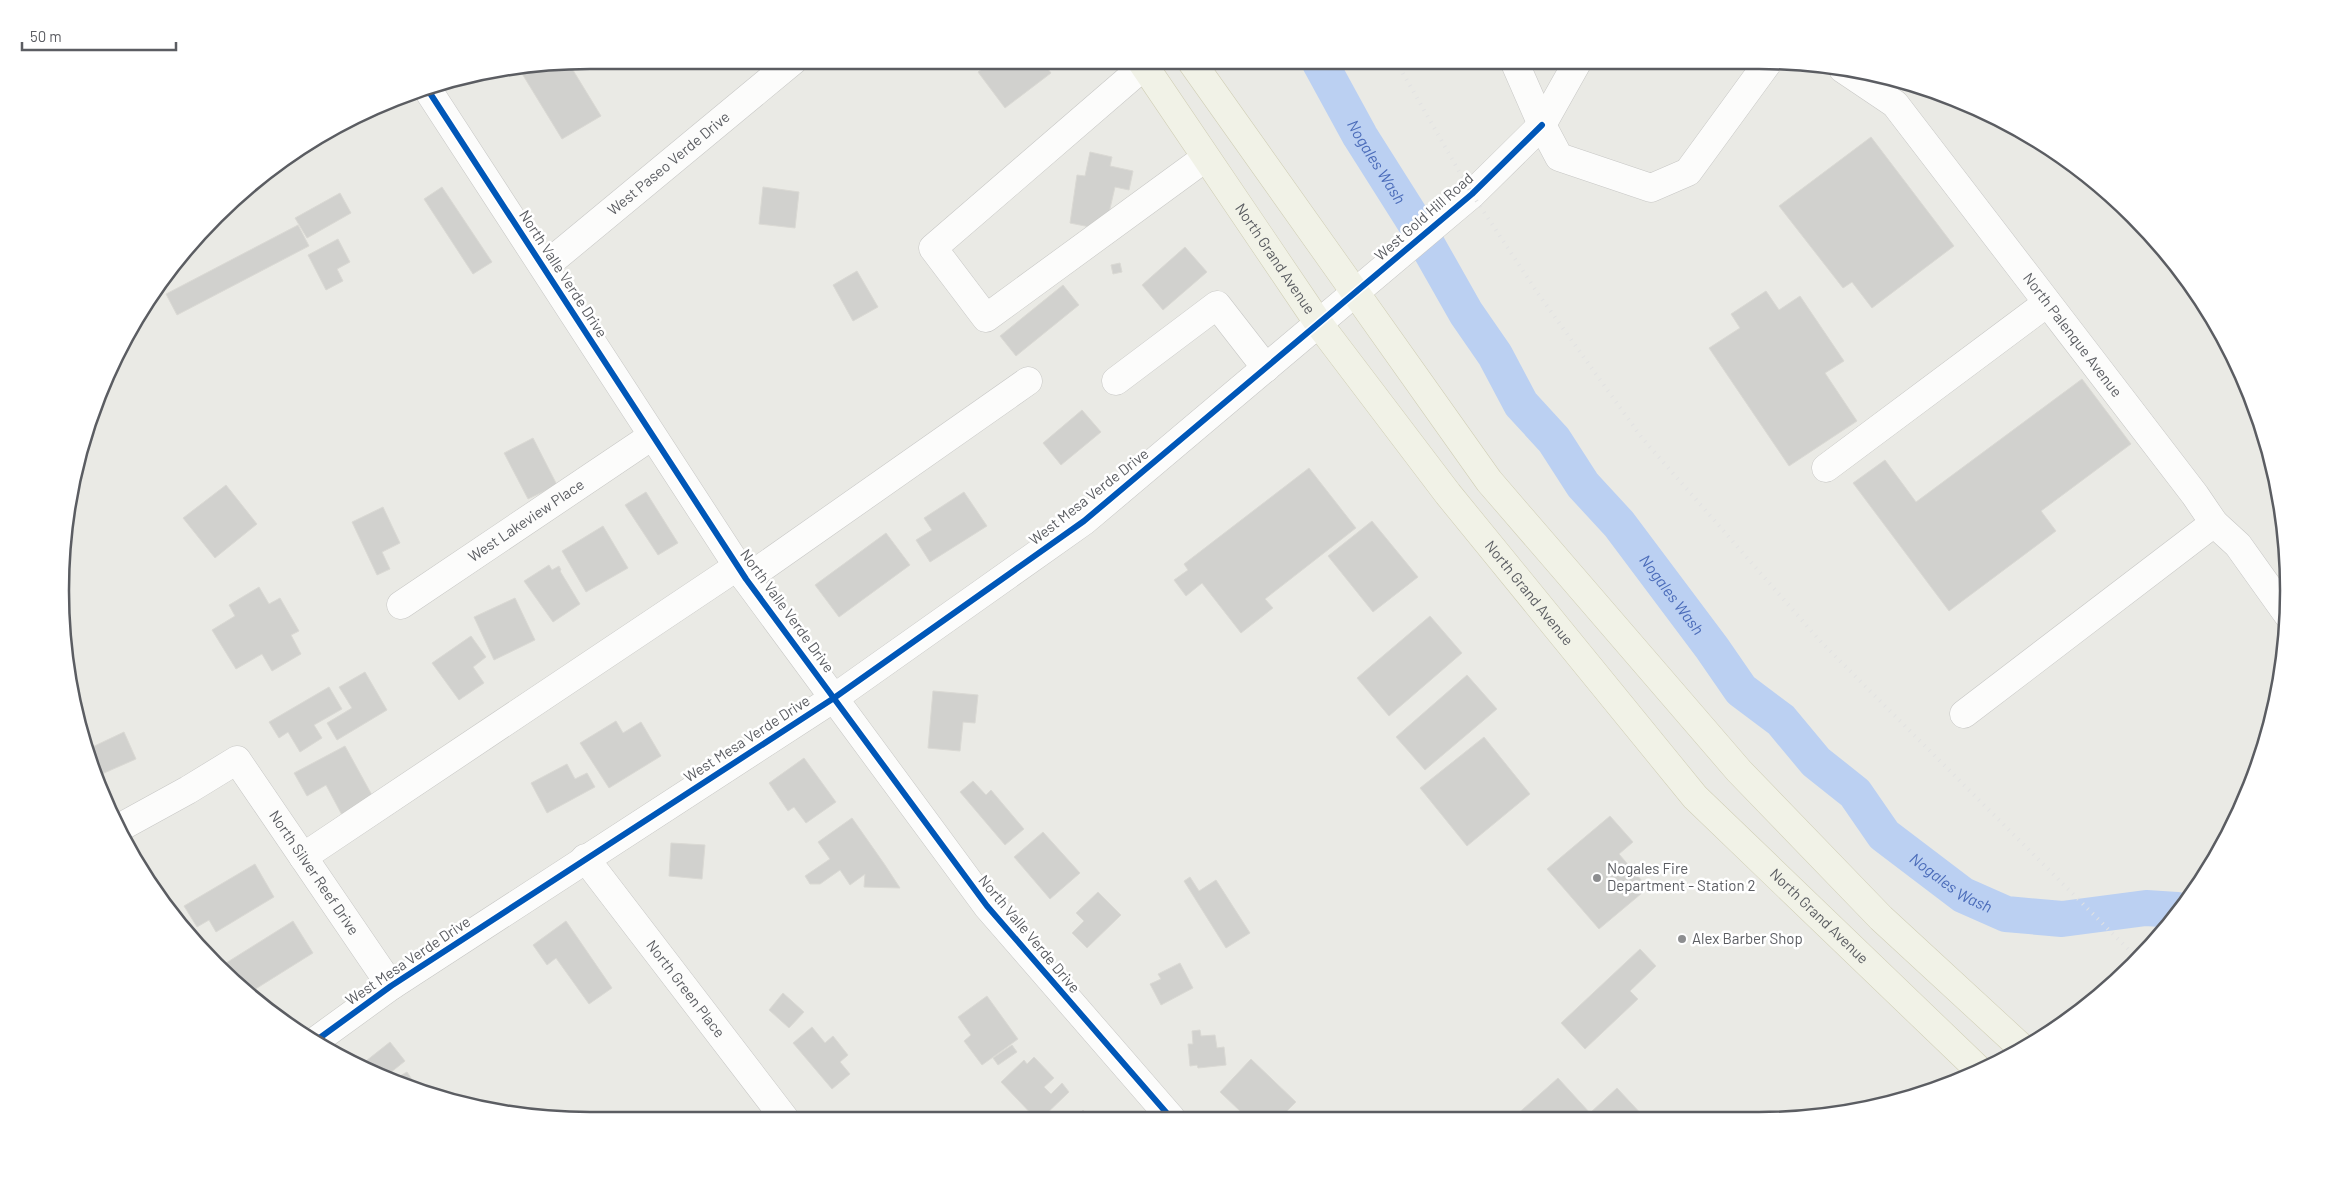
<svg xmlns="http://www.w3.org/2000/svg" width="2349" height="1181" viewBox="0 0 2349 1181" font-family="Barlow,sans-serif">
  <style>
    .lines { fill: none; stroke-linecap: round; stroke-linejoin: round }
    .river { stroke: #bbd0f2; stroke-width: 36 }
    .building { fill: #d1d1ce; stroke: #dad9d4 }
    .minor-casing { stroke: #c7c7c5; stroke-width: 29 }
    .major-casing { stroke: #d0ceb5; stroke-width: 29 }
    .minor { stroke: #fcfcfb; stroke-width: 28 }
    .major { stroke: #f1f2e7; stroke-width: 28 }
    .rail { stroke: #e2e2e2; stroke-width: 4; stroke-dasharray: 1 6; stroke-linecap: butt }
    .cycleway-casing { stroke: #fff; stroke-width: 9 }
    .cycleway { stroke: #0057b8; stroke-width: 6 }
    .poi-dot { fill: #8d8e90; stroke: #fff; stroke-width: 2 }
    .labels { text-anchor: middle; stroke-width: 5; stroke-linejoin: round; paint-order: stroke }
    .street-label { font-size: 15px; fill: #5b5d62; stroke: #fff }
    .poi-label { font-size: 15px; fill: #5b5d62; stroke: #fff; text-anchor: start }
    .water-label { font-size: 16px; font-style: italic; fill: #4b6cba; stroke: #fff }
    .rim { fill: none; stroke: #5b5d62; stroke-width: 2.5 }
  </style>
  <rect width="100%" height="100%" fill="#eaeae5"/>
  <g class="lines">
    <path class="river" id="s1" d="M1319,61L1360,136L1415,223L1466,313L1495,355L1521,404L1554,440L1583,485L1619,524L1712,648L1741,690L1781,720L1816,762L1855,793L1884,835L1963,895L2006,914L2062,919L2146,908L2177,910"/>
  </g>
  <g class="building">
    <polygon points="993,60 1041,60 1051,73 1005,108 978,72"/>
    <polygon points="568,62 601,116 562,139 518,67"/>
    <polygon points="1871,137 1954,246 1872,308 1852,282 1843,288 1779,206"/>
    <polygon points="1090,152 1112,157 1110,166 1133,171 1129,190 1115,187 1105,230 1070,223 1077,175 1085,176"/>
    <polygon points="442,187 492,262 473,274 424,199"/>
    <polygon points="763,187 799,192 795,228 759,224"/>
    <polygon points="340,193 351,213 307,238 295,218"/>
    <polygon points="298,225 309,246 177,315 166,294"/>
    <polygon points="338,239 350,262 337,269 343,281 326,290 308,255"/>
    <polygon points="1185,247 1207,272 1163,310 1142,285"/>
    <polygon points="1120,263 1122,272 1113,274 1111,265"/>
    <polygon points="857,271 878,307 853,321 833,285"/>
    <polygon points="1063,285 1079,305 1016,356 1000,336"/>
    <polygon points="1766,291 1779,310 1800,296 1844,361 1825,373 1857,421 1789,466 1709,348 1740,328 1731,314"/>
    <polygon points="2082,379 2131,444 2041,511 2056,531 1949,611 1853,483 1885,460 1916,502"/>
    <polygon points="1082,410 1101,432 1061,465 1043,443"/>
    <polygon points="533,438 557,485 528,499 504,453"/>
    <polygon points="1309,468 1356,528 1265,599 1273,608 1241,633 1202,583 1186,596 1174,580 1188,570 1184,564"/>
    <polygon points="226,485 257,524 215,558 183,518"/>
    <polygon points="646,492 678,543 658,555 625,505"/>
    <polygon points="964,492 987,526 930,562 916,540 932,530 924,518"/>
    <polygon points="383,507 400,543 382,552 390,569 377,575 352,522"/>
    <polygon points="1372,521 1418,577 1373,612 1328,556"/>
    <polygon points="603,526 628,568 586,592 562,551"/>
    <polygon points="886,533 910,565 839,617 815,585"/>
    <polygon points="549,565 552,570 559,566 561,570 560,571 580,604 553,622 524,581"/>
    <polygon points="259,587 269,604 280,598 299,631 291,635 301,654 272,671 262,654 236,669 212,630 235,616 229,605"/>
    <polygon points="515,598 535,640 494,660 474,617"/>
    <polygon points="1430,616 1462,653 1389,716 1357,678"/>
    <polygon points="471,636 486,657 473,667 484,683 459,700 432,663"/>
    <polygon points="365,672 387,710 337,740 327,723 352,708 339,687"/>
    <polygon points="1467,675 1497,709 1425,770 1396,737"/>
    <polygon points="329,687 342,709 314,725 322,738 300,752 288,732 279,738 269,722"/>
    <polygon points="933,691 978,695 975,723 963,722 960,751 928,748"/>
    <polygon points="73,697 86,724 80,726"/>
    <polygon points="616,721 623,733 641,722 661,756 609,788 580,743"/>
    <polygon points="124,732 136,759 95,777 86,750"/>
    <polygon points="1484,737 1530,794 1467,846 1420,788"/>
    <polygon points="345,746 373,797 342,815 326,785 307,796 294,773"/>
    <polygon points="804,758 836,802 806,823 794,807 788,811 769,783"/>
    <polygon points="567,764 575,779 587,773 595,787 547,813 531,783"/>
    <polygon points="973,781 986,795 991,790 1024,829 1005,845 960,792"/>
    <polygon points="1610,816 1633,842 1619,854 1648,888 1599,929 1547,869"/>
    <polygon points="852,818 885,865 900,888 864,887 865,874 850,885 840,870 820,884 810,884 805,876 830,859 818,842"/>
    <polygon points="1043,832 1080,873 1050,899 1014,857"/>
    <polygon points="671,843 705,845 702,879 669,876"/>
    <polygon points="255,864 274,897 216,932 209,920 197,927 184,906"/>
    <polygon points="1190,877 1199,891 1216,880 1250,933 1226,948 1184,881"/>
    <polygon points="1098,892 1121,915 1087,948 1072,933 1084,921 1076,913"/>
    <polygon points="293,921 313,953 249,993 218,968"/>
    <polygon points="566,921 612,988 589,1004 556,958 547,965 533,945"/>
    <polygon points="1640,949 1656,966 1630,991 1638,999 1585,1049 1561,1023"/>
    <polygon points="1180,963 1193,988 1161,1005 1150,984 1161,979 1158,974"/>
    <polygon points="783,993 804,1012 789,1028 769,1010"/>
    <polygon points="987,996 1018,1039 982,1065 964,1041 971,1035 958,1017"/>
    <polygon points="812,1027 825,1043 833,1036 848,1055 840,1062 850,1074 832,1089 793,1043"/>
    <polygon points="1200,1030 1201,1036 1215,1035 1217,1048 1224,1047 1226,1065 1198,1068 1197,1065 1190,1066 1188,1044 1193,1044 1192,1031"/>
    <polygon points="390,1042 405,1061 385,1077 376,1074 366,1061"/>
    <polygon points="1012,1045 1017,1052 998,1065 993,1058"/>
    <polygon points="1034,1057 1054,1078 1044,1087 1051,1094 1062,1083 1069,1092 1041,1119 1036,1119 1001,1082 1024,1060 1027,1064"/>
    <polygon points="1251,1059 1296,1102 1280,1118 1235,1118 1241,1112 1220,1092"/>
    <polygon points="407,1072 419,1090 393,1080"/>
    <polygon points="1558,1078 1590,1113 1617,1088 1644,1117 1514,1117"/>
    <polygon points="1083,1110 1091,1118 1074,1119"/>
    <polygon points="529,1111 561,1114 560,1120 529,1115"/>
  </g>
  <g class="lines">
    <g class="minor-casing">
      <g id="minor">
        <polyline points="1514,61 1542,125 1559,157 1651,188 1688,172 1769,61"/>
        <polyline points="1144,66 933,248 986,318 1205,158"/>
        <path id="s2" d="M1843,69L1895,104L2195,495L2214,523L2238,545L2288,615"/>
        <polyline points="426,87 746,579 987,906 1171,1118"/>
        <path id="s3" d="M544,267L794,60"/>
        <polyline points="1116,381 1217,305 1266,368"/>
        <polyline points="1826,468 2047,303"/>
        <polyline points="746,579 1028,381"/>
        <path id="s4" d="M401,605L652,436"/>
        <polyline points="1964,714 2214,523"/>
        <path id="s5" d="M117,829L188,790L237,760L391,986"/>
        <polyline points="303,857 738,566"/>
        <path id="s6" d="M585,858L785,1119"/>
        <polyline points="314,1042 391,986 834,698 1084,521 1472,194 1542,125 1578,61"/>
      </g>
    </g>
    <g class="major-casing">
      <g id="major">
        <path id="s7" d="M1141,61L1319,324L1448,494L1695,797L1980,1071"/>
        <polyline points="1191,61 1489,481 1739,771 1881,918 2022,1048"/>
      </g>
    </g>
    <use href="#minor" class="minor"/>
    <use href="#major" class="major"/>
    <polyline class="rail" points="1396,61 1472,194 1539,295 1642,438 1821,642 2137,958"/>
    <g class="cycleway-casing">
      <g id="cycleway">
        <polyline points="426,87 746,579 987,906 1171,1118"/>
        <polyline points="314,1042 391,986 834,698 1084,521 1472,194 1542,125"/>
      </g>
    </g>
    <use href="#cycleway" class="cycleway"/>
  </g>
  <g class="poi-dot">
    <circle cx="1597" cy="878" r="5"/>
    <circle cx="1682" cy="939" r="5"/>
  </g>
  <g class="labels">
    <g class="street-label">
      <text dy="5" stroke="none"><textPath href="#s3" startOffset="162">West Paseo Verde Drive</textPath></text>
      <text transform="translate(1424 217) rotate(-41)" y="5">West Gold Hill Road</text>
      <text dy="5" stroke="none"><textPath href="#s7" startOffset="239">North Grand Avenue</textPath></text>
      <text transform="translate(563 274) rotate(57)" y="5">North Valle Verde Drive</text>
      <text dy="5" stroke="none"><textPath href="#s2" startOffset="354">North Palenque Avenue</textPath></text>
      <text transform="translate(1089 497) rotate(-38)" y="5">West Mesa Verde Drive</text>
      <text dy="5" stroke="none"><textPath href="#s4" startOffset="151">West Lakeview Place</textPath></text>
      <text dy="5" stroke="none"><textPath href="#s7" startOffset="659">North Grand Avenue</textPath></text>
      <text transform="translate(787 611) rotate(54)" y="5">North Valle Verde Drive</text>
      <text transform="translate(747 739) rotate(-33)" y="5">West Mesa Verde Drive</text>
      <text dy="5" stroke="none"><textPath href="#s5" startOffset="275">North Silver Reef Drive</textPath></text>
      <text dy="5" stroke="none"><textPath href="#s7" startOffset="1094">North Grand Avenue</textPath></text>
      <text transform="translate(1029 934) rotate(50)" y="5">North Valle Verde Drive</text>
      <text transform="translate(408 961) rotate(-34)" y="5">West Mesa Verde Drive</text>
      <text dy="5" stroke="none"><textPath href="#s6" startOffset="165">North Green Place</textPath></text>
    </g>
    <g class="poi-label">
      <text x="1607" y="874">Nogales Fire<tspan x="1607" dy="17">Department - Station 2</tspan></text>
      <text x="1692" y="944">Alex Barber Shop</text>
    </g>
    <g class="water-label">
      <text dy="6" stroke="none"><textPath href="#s1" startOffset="116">Nogales Wash</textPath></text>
      <text dy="6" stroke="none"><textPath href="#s1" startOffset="642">Nogales Wash</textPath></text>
      <text dy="6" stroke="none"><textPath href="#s1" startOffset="1048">Nogales Wash</textPath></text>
    </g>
  </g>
  <path d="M0 0H2349V1181H0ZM590 69H1759A521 521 0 0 1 2280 590V591A521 521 0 0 1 1759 1112H590A521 521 0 0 1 69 591V590A521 521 0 0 1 590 69Z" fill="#fff" fill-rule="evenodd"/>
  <path class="rim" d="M590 69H1759A521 521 0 0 1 2280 590V591A521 521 0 0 1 1759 1112H590A521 521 0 0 1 69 591V590A521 521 0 0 1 590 69Z"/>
  <path d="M22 42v8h154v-8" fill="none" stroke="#5b5d62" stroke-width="2.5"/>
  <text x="30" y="42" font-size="15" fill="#5b5d62" stroke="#ffffff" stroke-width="4" paint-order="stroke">50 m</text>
</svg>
